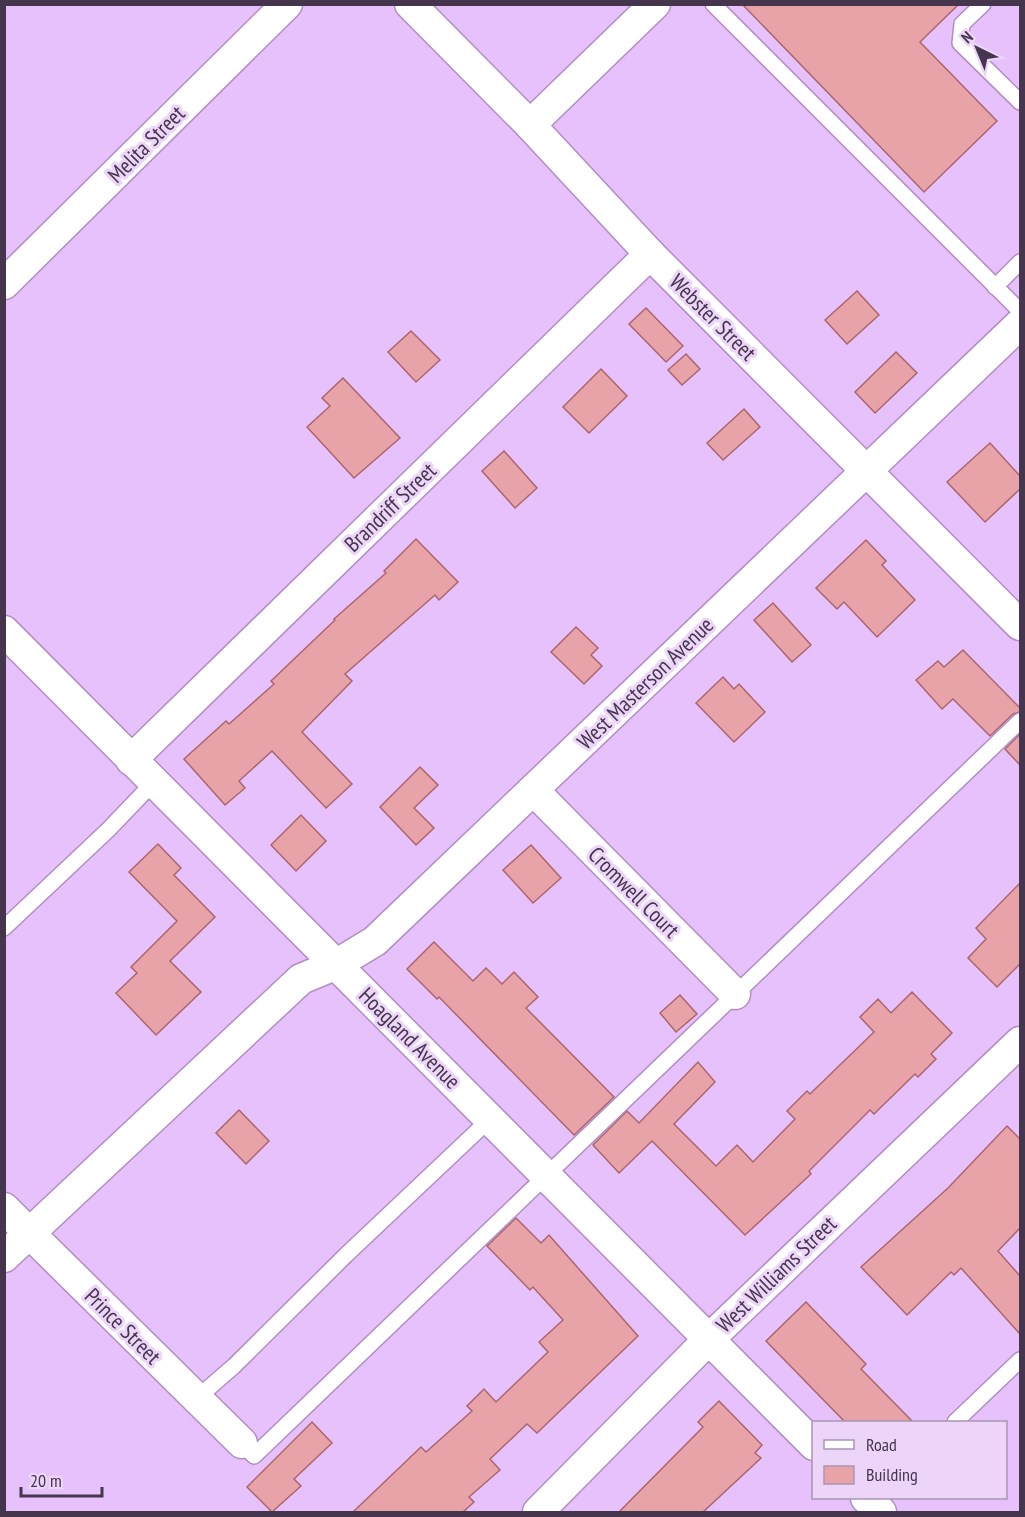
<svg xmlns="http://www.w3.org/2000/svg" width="1025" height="1517" viewBox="0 0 1025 1517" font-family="'PT Sans Narrow',sans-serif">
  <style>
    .building { fill: #e8a3a9; stroke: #ab666d; stroke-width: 1.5 }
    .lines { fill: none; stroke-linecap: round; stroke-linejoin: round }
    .lane-casing { stroke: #b28dc5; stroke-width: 18 }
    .street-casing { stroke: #b28dc5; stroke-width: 33 }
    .lane { stroke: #fff; stroke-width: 15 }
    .street { stroke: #fff; stroke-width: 30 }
    .labels { text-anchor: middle; stroke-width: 6; stroke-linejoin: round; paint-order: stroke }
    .street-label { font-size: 22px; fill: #45354d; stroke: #ecd5f8 }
  </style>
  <rect width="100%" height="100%" fill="#e7c1fb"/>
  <g class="building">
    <polygon points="742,4 959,4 920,42 997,121 924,192"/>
    <polygon points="857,291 879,315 847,344 825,320"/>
    <polygon points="646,308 683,346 666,362 629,324"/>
    <polygon points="411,331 440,360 416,382 388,352"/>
    <polygon points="896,352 917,373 875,413 855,392"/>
    <polygon points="686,354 700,369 682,385 668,370"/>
    <polygon points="601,369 627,396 589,433 563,407"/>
    <polygon points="343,378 400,438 354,478 307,427 330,406 322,398"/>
    <polygon points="744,409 760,427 723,460 707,443"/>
    <polygon points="990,443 1020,476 1020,489 985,522 947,482"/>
    <polygon points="504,451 537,488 515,508 482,471"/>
    <polygon points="416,539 458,582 439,600 435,595 345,674 352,681 302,732 352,784 326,808 272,751 239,781 245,788 225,805 184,759 226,721 229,724 274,684 271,681 335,620 334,619 386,573 384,571"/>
    <polygon points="866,540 886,561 882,565 915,600 877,637 844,602 837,609 816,588"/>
    <polygon points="773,603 811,645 792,662 754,620"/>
    <polygon points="576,627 598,648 591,655 602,666 584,684 551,652"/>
    <polygon points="963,650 1020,708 1020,712 1013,714 990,736 953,699 942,709 916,680 938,661 944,667"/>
    <polygon points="723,677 734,689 739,684 765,712 734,742 696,703"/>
    <polygon points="1020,734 1020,765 1005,749"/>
    <polygon points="420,767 438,785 414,808 434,828 416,845 380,807"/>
    <polygon points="301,815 326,841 296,871 271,845"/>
    <polygon points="158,844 181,868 174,875 215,917 170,961 201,992 156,1035 116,993 137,973 131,967 177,921 129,872"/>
    <polygon points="531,845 561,878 533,903 503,870"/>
    <polygon points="1020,883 1020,964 997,987 968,958 986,939 976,928"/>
    <polygon points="434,942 473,981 486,968 502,984 514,972 538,997 526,1008 614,1097 574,1135 439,997 437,999 407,969"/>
    <polygon points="912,992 952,1033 931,1054 936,1059 918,1077 915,1074 874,1114 870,1110 809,1171 811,1174 745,1235 652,1141 619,1173 593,1145 627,1111 639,1123 698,1062 715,1082 674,1124 716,1166 737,1145 753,1162 795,1119 787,1111 807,1091 810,1094 874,1032 860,1017 878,999 891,1013"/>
    <polygon points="680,995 697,1014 676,1032 660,1013"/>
    <polygon points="239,1110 269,1141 246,1164 216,1133"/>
    <polygon points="1007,1126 1020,1139 1020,1228 998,1251 1020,1276 1020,1334 961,1268 954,1275 951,1272 907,1315 861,1267 948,1188"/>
    <polygon points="516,1218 541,1243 549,1235 638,1336 537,1433 527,1424 490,1459 500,1470 469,1497 474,1502 463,1512 353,1512 421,1447 426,1452 472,1411 467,1406 484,1389 496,1402 548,1352 539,1342 563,1320 533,1287 530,1290 487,1246"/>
    <polygon points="806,1302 866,1364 861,1369 913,1422 845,1422 766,1341"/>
    <polygon points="719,1401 762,1445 755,1453 761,1458 703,1512 619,1512 703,1427 698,1422"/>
    <polygon points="312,1422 332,1443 294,1479 301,1486 272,1512 247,1487"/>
  </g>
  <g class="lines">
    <g class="lane-casing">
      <g id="lane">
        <polyline points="713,4 1020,311"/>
        <polyline points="983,4 962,24 960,43 1020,102"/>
        <polyline points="995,287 1020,262"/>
        <polyline points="4,928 108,830 154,782"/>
        <polyline points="196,1399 234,1366 346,1255 490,1119"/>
        <polyline points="955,1422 1020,1360"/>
        <polyline points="242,1443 254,1456 1020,721"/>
      </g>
    </g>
    <g class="street-casing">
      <g id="street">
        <polyline points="410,4 530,125 650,254 1020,625"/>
        <polyline points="530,125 655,4"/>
        <polyline points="4,284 287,4"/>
        <polyline points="4,631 814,1445"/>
        <polyline points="131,760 650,254"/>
        <polyline points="533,790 735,994"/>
        <polyline points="4,1208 242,1443"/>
        <polyline points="4,1257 301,979 337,964 375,941 1020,324"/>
        <polyline points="866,1498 881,1512"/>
        <polyline points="538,1512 708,1340 1020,1042"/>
      </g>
    </g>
    <use href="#lane" class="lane"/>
    <use href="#street" class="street"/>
  </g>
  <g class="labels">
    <g class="street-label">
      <text transform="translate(146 144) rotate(-45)" y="8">Melita Street</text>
      <text transform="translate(713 317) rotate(45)" y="8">Webster Street</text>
      <text transform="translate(390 507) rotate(-44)" y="8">Brandriff Street</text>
      <text transform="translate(645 683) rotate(-44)" y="8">West Masterson Avenue</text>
      <text transform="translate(634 892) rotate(45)" y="8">Cromwell Court</text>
      <text transform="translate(410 1038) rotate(45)" y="8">Hoagland Avenue</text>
      <text transform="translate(776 1274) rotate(-44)" y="8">West Williams Street</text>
      <text transform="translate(123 1326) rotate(45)" y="8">Prince Street</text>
    </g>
  </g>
  <rect width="1025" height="1517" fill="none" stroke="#45354d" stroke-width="12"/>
  <rect x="812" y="1421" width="195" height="78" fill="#ecd5f8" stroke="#a995b4" stroke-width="1.5"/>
  <rect x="824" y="1440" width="30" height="9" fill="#ffffff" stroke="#a995b4" stroke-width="1.5"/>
  <text x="866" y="1451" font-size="18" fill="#45354d">Road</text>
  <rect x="824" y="1466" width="30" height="18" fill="#e8a3a9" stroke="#a995b4" stroke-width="1.5"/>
  <text x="866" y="1481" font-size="18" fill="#45354d">Building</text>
  <g transform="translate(977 48) rotate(317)" stroke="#ecd5f8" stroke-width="4.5" paint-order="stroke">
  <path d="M0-4.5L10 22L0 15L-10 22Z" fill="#45354d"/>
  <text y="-9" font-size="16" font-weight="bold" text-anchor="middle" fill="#45354d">N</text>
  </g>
  <path d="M21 1487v9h81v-9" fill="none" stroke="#45354d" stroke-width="3"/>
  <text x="30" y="1487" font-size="18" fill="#45354d" stroke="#ecd5f8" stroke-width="4.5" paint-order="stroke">20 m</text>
</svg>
